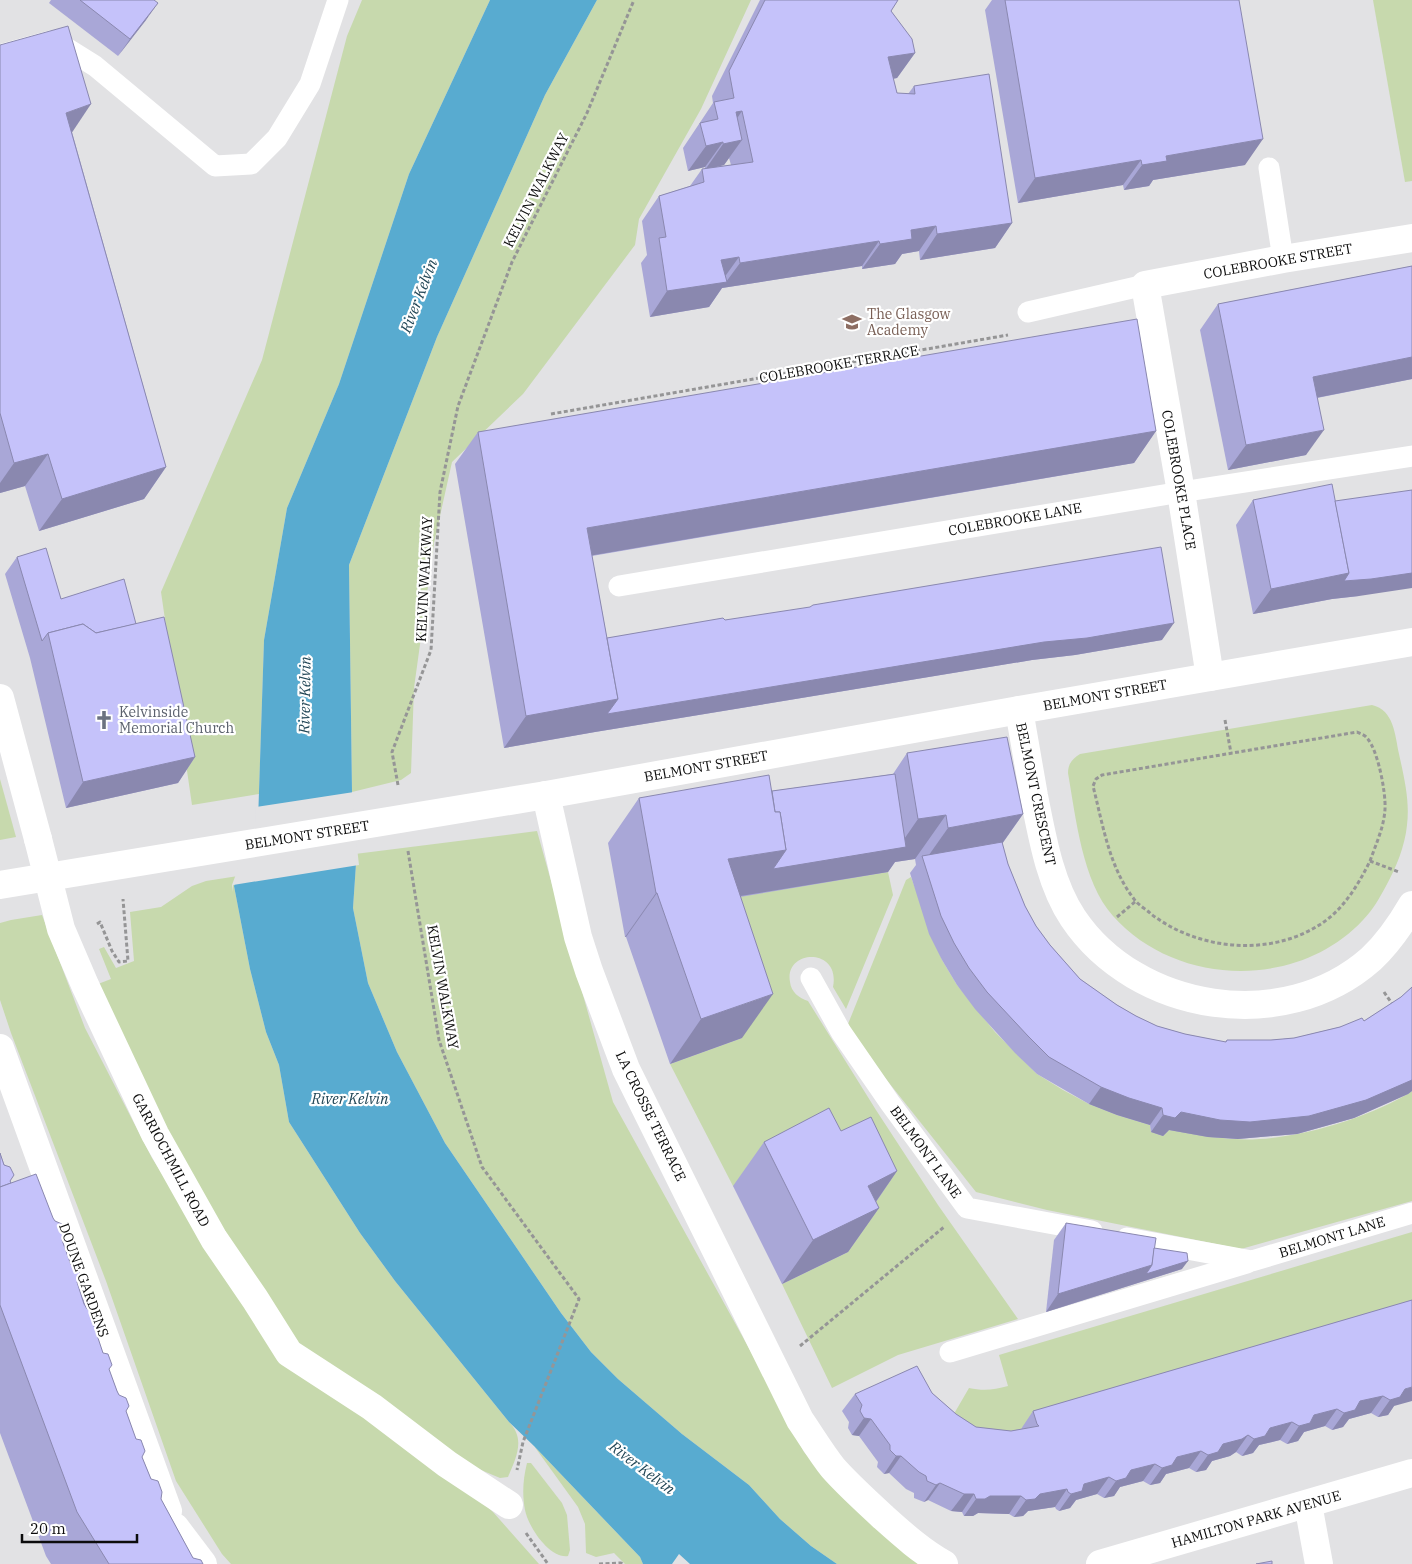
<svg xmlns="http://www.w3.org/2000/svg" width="1412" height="1564" viewBox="0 0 1412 1564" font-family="'IBM Plex Serif',serif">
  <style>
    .green { fill: #c7d9ad }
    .water { fill: #58abd0 }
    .pier { fill: #e2e2e4 }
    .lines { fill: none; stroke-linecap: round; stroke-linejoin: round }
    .path { stroke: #959596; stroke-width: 3; stroke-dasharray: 4 2.5; stroke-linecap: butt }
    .service { stroke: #fff; stroke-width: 21 }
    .pedestrian { stroke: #fff; stroke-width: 28 }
    .minor { stroke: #fff; stroke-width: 28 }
    .wall { fill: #a9a7d7; fill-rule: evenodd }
    .shaded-wall { fill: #8a88af }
    .building { fill: #c5c2fa; stroke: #8a88af }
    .labels { text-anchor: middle; stroke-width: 4.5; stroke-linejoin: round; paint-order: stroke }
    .street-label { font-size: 14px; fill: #0c0c0c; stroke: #fff }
    .education-label { font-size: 14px; fill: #785e54; stroke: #fff; text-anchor: start }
    .worship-label { font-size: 14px; fill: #5b616d; stroke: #fff; text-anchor: start }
    .water-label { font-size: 15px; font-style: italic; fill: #214656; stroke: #fff }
  </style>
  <rect width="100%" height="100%" fill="#e2e2e4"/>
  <g class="green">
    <polygon points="362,0 490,0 409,174 339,384 287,508 264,640 259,794 192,805 161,592 262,360 347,36"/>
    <polygon points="597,0 751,0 701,109 639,219 635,245 523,394 452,462 434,543 414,688 411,773 401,780 352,792 349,565 437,337 545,95"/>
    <polygon points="1373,0 1412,0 1412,181 1405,182"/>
    <path d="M1372,705C1394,710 1395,735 1399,754C1404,777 1410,801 1407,825C1405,846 1396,868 1386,886C1380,897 1373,910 1363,920C1298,990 1176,987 1113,916C1082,881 1076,818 1068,773C1068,764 1072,759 1080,754Z"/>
    <polygon points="0,779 16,837 0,840"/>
    <polygon points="537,831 613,1102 756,1361 804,1452 829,1479 921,1564 837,1564 811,1546 780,1519 749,1485 682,1434 618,1379 591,1352 561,1313 445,1143 397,1052 368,983 353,908 356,864 355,854"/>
    <path d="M888,872L893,895L846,1009L833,987C841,947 784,949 790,982C791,992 799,998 808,1001L876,1110L938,1205L1018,1319L898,1355L832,1388L782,1284L848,1252L733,1186L670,1064L742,1038L697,903Z"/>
    <path d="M238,876L234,886L250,969L266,1032L279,1065L289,1122L360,1233L395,1281L509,1422C526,1439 516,1458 508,1477L500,1478L462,1462L290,1341L219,1229L156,1108L98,984L111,979L99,949L104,947L116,968L134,961L130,912L161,907L192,886L206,881Z"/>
    <path d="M911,877L942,960L957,985L995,1032L1037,1074L1063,1090L1089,1104L1117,1115L1150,1125L1151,1132C1157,1131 1164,1129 1170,1130C1192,1132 1213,1138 1235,1139C1287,1143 1369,1119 1412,1091V1201L1241,1249L1047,1210L976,1192L858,1044L848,1024L906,880Z"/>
    <polygon points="42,915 85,1028 152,1158 275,1351 477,1497 493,1512 539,1564 231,1564 222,1554 176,1481 106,1281 11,1033 0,1000 0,923 11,920"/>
    <path d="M1412,1232V1314L1021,1428L1025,1441L944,1431L969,1388C983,1391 994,1390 1008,1386L999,1355Z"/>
    <polygon points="534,1446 640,1557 643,1564 625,1564 614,1553 596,1557 586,1553 585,1524 578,1507"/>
    <path d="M527,1463H531L562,1503L567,1515L570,1550L568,1556C549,1559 528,1526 525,1510C522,1494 523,1479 527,1463Z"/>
  </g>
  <polygon class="water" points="490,0 597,0 545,95 437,337 349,565 352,792 350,813 356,864 353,908 368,983 397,1052 445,1143 561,1313 591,1352 618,1379 682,1434 749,1485 780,1519 811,1546 837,1564 690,1564 679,1554 672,1564 643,1564 640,1557 534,1446 509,1422 395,1281 360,1233 289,1122 279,1065 266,1032 250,969 234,886 258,822 264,640 287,508 339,384 409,174"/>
  <polygon class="pier" points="354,792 353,813 359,865 233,885 233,892 232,885 255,822 256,807"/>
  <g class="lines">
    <g class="path">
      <polyline points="551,414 1008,335"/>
      <polyline points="1225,720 1231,753"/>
      <polyline points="398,785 392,752 431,650 440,492 458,406 512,262 587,113 634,0"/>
      <polyline points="408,851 439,1040 482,1167 579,1299 523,1442 517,1470"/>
      <path d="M1370,861C1376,844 1384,827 1385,809C1386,793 1378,750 1367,738C1365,735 1361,734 1357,732L1102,775L1096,779L1093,786C1103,825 1109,867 1134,899C1138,905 1146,909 1151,914C1197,949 1265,957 1316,927C1342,912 1357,887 1370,861L1399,872"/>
      <polyline points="1117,917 1136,901"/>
      <polyline points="97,924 100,922 112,951 119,962 128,961 123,899"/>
      <polyline points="1384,992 1393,1005"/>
      <polyline points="800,1346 944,1227"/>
      <polyline points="526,1533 548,1564"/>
      <polyline points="599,1564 621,1563 623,1564"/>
    </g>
    <g class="service">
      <polyline points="0,55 51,41 63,46 95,66 215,166 251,164 277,138 310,84 338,0"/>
      <polyline points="1269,168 1283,259"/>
      <polyline points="1028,312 1145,285"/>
      <polyline points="619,586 1181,492 1412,456"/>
      <polyline points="811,978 841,1032 890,1103 967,1208 1092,1231"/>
      <polyline points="1127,1238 1252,1261 1412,1213"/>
      <polyline points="950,1352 1247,1263"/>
    </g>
    <polyline class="pedestrian" points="38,839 61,929 85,985 155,1134 214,1239 255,1299 289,1353 372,1407 447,1464 509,1505"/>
    <g class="minor">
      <polyline points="1210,677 1181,492 1145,285 1283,259 1412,238"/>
      <polyline points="0,698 38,839"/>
      <path d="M1019,710C1024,739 1029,767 1034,796C1042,836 1050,884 1073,918C1136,1012 1284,1036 1371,959C1387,944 1401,924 1412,905"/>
      <path d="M546,795L578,937L589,971L626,1069L800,1420C811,1436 821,1453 833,1468C848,1485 866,1501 883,1517C902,1534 922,1552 944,1564"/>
      <polyline points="0,885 546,795 1019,710 1412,642"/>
      <polyline points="0,1048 168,1511"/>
      <polyline points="1308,1504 1319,1564"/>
      <polyline points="175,1527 203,1564"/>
      <polyline points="1100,1564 1412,1473"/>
    </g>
  </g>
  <g class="wall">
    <polygon points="51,0 154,0 146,20 118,56 49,3"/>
    <path d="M760,0H898L891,11L915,53L897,78L893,79L897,93L908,94L914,86L1012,223L995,248L920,260L919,251L902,254L895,264L862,269V266L722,288L709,307L650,317L641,263L647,255L642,221L659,196L690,186L702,169H705V167L688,171L683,148L713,103L712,96ZM729,158L731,165L716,167L724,165Z"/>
    <polygon points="992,0 1239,0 1245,165 1153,180 1149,186 1124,190 1123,185 1018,203 985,10"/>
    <polygon points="0,45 72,132 166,467 144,499 39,531 25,486 0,493"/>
    <polygon points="1412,266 1412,379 1317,398 1306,455 1228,470 1200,330 1218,304"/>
    <polygon points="1156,431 1134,463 592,556 607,638 725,620 1162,640 1075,655 1032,660 595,732 504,748 455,464 478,432"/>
    <polygon points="1253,500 1335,501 1359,596 1332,599 1253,614 1236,525"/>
    <polygon points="17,557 61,599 136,624 195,757 178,783 66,808 30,658 5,574"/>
    <polygon points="907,753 1023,814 1002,844 1008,864 1025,906 1036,926 1050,945 1080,979 1117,1005 1136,1016 1157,1026 1185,1034 1225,1042 1227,1040 1271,1040 1294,1038 1364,1021 1401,997 1412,987 1412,1091 1408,1094 1354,1118 1297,1134 1238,1139 1208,1137 1169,1130 1163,1136 1151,1132 1150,1125 1117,1115 1089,1104 1037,1074 1015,1053 975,1009 957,985 942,960 929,934 910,873 916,865 915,859 895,862 888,872 740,897 742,1038 670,1064 626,937 625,937 608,843 639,798 772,791 893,774"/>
    <polygon points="841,1131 897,1171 876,1202 879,1208 848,1252 782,1284 733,1186 764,1142"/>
    <polygon points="0,1153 11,1183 62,1240 109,1370 117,1391 126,1411 142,1457 151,1479 161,1499 193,1558 203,1564 51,1564 46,1556 0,1433"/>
    <polygon points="1066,1223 1154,1248 1182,1269 1046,1312 1054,1240"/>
    <polygon points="1412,1300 1394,1406 1388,1415 1378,1417 1371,1413 1349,1419 1343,1427 1332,1430 1325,1426 1304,1432 1298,1441 1287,1444 1280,1440 1259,1445 1253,1453 1242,1456 1236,1452 1230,1456 1212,1461 1206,1470 1196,1472 1189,1468 1166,1474 1160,1483 1150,1485 1143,1481 1120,1487 1114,1496 1104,1498 1097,1494 1076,1500 1070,1508 1059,1511 1056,1509 1055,1507 1028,1511 1023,1516 1014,1517 1009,1514 978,1513 973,1516 964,1516 962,1512 951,1511 928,1500 924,1502 914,1498 914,1493 906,1489 889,1473 884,1474 877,1467 878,1462 859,1436 852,1435 848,1428 849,1422 842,1411 855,1394 932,1393 956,1414 976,1427 1011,1431 1021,1429 1033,1411"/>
  </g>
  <g class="shaded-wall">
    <polygon points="158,3 146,20 118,56 130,39"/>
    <polygon points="915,53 897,78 871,82 888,57"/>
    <polygon points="91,104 69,137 66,113"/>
    <polygon points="742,111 725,136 736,112"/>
    <polygon points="1263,139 1245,165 1153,180 1149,186 1124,190 1142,165 1166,156"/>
    <polygon points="742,140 724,165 705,170 723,144"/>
    <polygon points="723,142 705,167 688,171 706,146"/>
    <polygon points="1141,160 1123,185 1018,203 1035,178"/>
    <polygon points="1012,223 995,248 920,260 937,234"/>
    <polygon points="936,226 919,251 902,254 895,264 862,269 880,244 911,230"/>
    <polygon points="879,241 862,266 722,288 709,307 650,317 667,291 726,282 740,263"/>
    <polygon points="739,257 721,282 721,260"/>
    <polygon points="1412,357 1412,379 1295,402 1313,377"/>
    <polygon points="1324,430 1306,455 1228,470 1246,445"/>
    <polygon points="1156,431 1134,463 565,560 587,528"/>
    <polygon points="48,454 25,486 0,493 0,483 14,463"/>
    <polygon points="166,467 144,499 39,531 62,499"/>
    <polygon points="1349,573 1412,573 1412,588 1359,596 1332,599 1253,614 1271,589"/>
    <polygon points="1174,623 1162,640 1075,655 1032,660 595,732 504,748 526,716 618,699 1044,642"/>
    <polygon points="195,757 178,783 66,808 83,782"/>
    <polygon points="1023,814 992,858 924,862 948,828"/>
    <polygon points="946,815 915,859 895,862 888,872 697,903 728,859 786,850 898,848 918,819"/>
    <polygon points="656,893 657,893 626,937 625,937"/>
    <polygon points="773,994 742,1038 670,1064 701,1019"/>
    <polygon points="1412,1080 1412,1091 1408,1094 1354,1118 1297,1134 1238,1139 1208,1137 1169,1130 1163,1136 1151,1132 1163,1115"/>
    <polygon points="1101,1087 1162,1108 1150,1125 1117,1115 1089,1104"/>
    <polygon points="897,1171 868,1213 879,1208 848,1252 782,1284 813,1240 868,1186"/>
    <polygon points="1188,1261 1182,1269 1046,1312 1058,1294 1152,1265"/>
    <polygon points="1412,1387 1412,1401 1394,1406 1388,1415 1378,1417 1390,1400 1405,1389"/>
    <polygon points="1383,1396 1371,1413 1349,1419 1343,1427 1332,1430 1344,1413 1360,1401"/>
    <polygon points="1337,1409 1325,1426 1304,1432 1298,1441 1287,1444 1299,1426 1314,1415"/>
    <polygon points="864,1418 871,1419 859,1436 852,1435"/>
    <polygon points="1292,1422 1280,1440 1259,1445 1253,1453 1242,1456 1254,1439 1270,1428"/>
    <polygon points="1248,1435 1236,1452 1230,1456 1212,1461 1206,1470 1196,1472 1208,1455 1223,1444"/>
    <polygon points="1201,1451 1189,1468 1166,1474 1160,1483 1150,1485 1162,1468 1177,1457"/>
    <polygon points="896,1456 901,1456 889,1473 884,1474"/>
    <polygon points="1155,1464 1143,1481 1120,1487 1114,1496 1104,1498 1116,1481 1131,1470"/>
    <polygon points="1109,1477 1097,1494 1076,1500 1070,1508 1059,1511 1071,1494 1084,1484"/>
    <polygon points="940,1483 928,1500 924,1502 936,1485"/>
    <polygon points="1067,1489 1055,1507 1028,1511 1023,1516 1014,1517 1026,1500 1040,1494"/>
    <polygon points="964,1494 974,1494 962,1512 951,1511"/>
    <polygon points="990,1496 1021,1496 1009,1514 978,1513 973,1516 964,1516 976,1499"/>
  </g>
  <g class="building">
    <polygon points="80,0 154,0 158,3 130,39"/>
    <polygon points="765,0 898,0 891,11 912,39 915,53 888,57 897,93 915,94 914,86 989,74 1012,223 937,234 936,226 911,230 912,239 880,244 879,241 740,263 739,257 721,260 727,282 667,291 659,238 666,237 659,196 704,182 702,169 753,162 742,111 736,112 742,140 723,144 723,142 706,146 700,123 718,119 714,102 734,98 729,71"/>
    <polygon points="1005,0 1239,0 1263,139 1166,156 1167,161 1142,165 1141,160 1035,178"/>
    <polygon points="68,26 91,104 66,113 166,467 62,499 48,454 14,463 0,413 0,45"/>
    <polygon points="1412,266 1412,357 1313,377 1324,430 1246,445 1218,304"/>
    <polygon points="1137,319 1156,431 587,528 618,699 526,716 478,432"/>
    <polygon points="1332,484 1349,573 1271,589 1253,500"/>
    <polygon points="1412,490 1412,573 1371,579 1344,581 1349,573 1335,501"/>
    <polygon points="1161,547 1174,623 1087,638 1044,642 607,714 618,699 607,638 723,618 725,620 810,607 813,605"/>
    <polygon points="46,548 61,599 124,579 136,624 96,633 83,624 48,633 42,641 17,557"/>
    <polygon points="164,617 195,757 83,782 48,633 83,624 96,633"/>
    <polygon points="1007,737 1023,814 948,828 946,815 918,819 907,753"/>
    <polygon points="895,774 906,847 773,869 786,850 780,812 775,812 772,791"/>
    <polygon points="769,775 775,812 780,812 786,850 728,859 773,994 701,1019 657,893 656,893 639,798"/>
    <polygon points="1002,842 1008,864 1025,906 1036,926 1050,945 1080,979 1117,1005 1136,1016 1157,1026 1185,1034 1226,1042 1227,1040 1271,1040 1294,1038 1340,1027 1362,1018 1364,1021 1401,997 1412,987 1412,1080 1366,1100 1309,1116 1250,1122 1220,1120 1181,1112 1175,1118 1163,1115 1162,1108 1129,1098 1101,1087 1049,1057 1028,1036 987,992 969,968 954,943 941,916 922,856"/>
    <polygon points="829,1108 841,1131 871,1117 897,1171 868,1186 879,1208 813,1240 764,1142"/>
    <polygon points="0,1153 4,1165 10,1167 14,1175 10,1181 11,1183 0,1187"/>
    <polygon points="36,1174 53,1218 55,1221 62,1224 65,1234 62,1240 71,1265 77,1267 81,1277 77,1282 84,1304 87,1309 92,1311 96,1321 94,1326 103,1353 108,1354 112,1365 109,1369 117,1391 119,1395 126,1398 129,1406 126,1411 136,1439 141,1440 145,1451 142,1457 151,1479 158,1481 162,1492 161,1499 193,1558 201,1560 203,1564 109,1564 77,1512 0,1305 0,1187"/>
    <polygon points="1066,1223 1156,1238 1152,1265 1058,1294"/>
    <polygon points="1154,1248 1187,1253 1188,1261 1146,1274 1152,1265"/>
    <polygon points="1412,1300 1412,1387 1405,1389 1400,1397 1390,1400 1383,1396 1360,1401 1355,1410 1344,1413 1337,1409 1314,1415 1310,1423 1299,1426 1292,1422 1270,1428 1265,1436 1254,1439 1248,1435 1242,1439 1223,1444 1218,1452 1208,1455 1201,1451 1177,1457 1172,1465 1162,1468 1155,1464 1131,1470 1126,1478 1116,1481 1109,1477 1084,1484 1082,1491 1071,1494 1068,1492 1067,1489 1040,1494 1035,1499 1026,1500 1021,1496 990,1496 985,1499 976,1499 974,1494 964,1494 940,1483 936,1485 927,1481 926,1476 919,1472 901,1456 896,1456 890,1450 890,1445 871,1419 864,1418 860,1411 862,1405 855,1394 917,1366 932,1393 956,1414 976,1427 1011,1431 1039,1426 1037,1424 1033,1411"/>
    <polygon points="1272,1561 1272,1564 1256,1564"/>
  </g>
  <defs>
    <g id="school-bare" transform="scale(1.5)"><path d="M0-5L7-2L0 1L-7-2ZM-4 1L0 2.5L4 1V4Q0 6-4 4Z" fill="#8d6e63" stroke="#fff" stroke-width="2.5" paint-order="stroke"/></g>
    <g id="church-bare" transform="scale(1.5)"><path d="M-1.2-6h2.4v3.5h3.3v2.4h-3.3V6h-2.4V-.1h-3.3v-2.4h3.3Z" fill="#6b7280" stroke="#fff" stroke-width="2.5" paint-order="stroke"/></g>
  </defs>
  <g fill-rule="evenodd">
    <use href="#school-bare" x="852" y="322"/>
    <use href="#church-bare" x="104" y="720"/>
  </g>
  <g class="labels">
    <g class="street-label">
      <text transform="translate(536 190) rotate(-63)" y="5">KELVIN WALKWAY</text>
      <text transform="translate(1278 261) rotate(-10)" y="5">COLEBROOKE STREET</text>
      <text transform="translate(839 364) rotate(-10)" y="5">COLEBROOKE TERRACE</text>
      <text transform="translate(1179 480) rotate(80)" y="5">COLEBROOKE PLACE</text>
      <text transform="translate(1015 519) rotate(-10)" y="5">COLEBROOKE LANE</text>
      <text transform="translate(424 579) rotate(-87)" y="5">KELVIN WALKWAY</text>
      <text transform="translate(1105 695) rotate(-10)" y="5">BELMONT STREET</text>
      <text transform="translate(706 766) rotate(-10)" y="5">BELMONT STREET</text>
      <text transform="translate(1036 794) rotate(78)" y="5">BELMONT CRESCENT</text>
      <text transform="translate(307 835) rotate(-9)" y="5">BELMONT STREET</text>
      <text transform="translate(443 987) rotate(80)" y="5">KELVIN WALKWAY</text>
      <text transform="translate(651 1116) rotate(64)" y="5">LA CROSSE TERRACE</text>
      <text transform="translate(926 1152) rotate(54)" y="5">BELMONT LANE</text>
      <text transform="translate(171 1160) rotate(62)" y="5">GARRIOCHMILL ROAD</text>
      <text transform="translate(1332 1237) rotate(-17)" y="5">BELMONT LANE</text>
      <text transform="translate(84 1280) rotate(70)" y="5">DOUNE GARDENS</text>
      <text transform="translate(1256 1519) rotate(-16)" y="5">HAMILTON PARK AVENUE</text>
    </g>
    <g class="education-label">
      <text x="867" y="319">The Glasgow<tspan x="867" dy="16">Academy</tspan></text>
    </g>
    <g class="worship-label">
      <text x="119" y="717">Kelvinside<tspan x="119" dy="16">Memorial Church</tspan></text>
    </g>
    <g class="water-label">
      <text transform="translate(419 296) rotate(-69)" y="5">River Kelvin</text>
      <text transform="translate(305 695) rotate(-89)" y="5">River Kelvin</text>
      <text x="350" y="1104">River Kelvin</text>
      <text transform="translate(642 1468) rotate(37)" y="5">River Kelvin</text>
    </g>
  </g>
  <path d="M22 1534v8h115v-8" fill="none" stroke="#0c0c0c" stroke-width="2.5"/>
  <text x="30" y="1534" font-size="15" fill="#0c0c0c" stroke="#ffffff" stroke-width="4" paint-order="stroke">20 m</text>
</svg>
